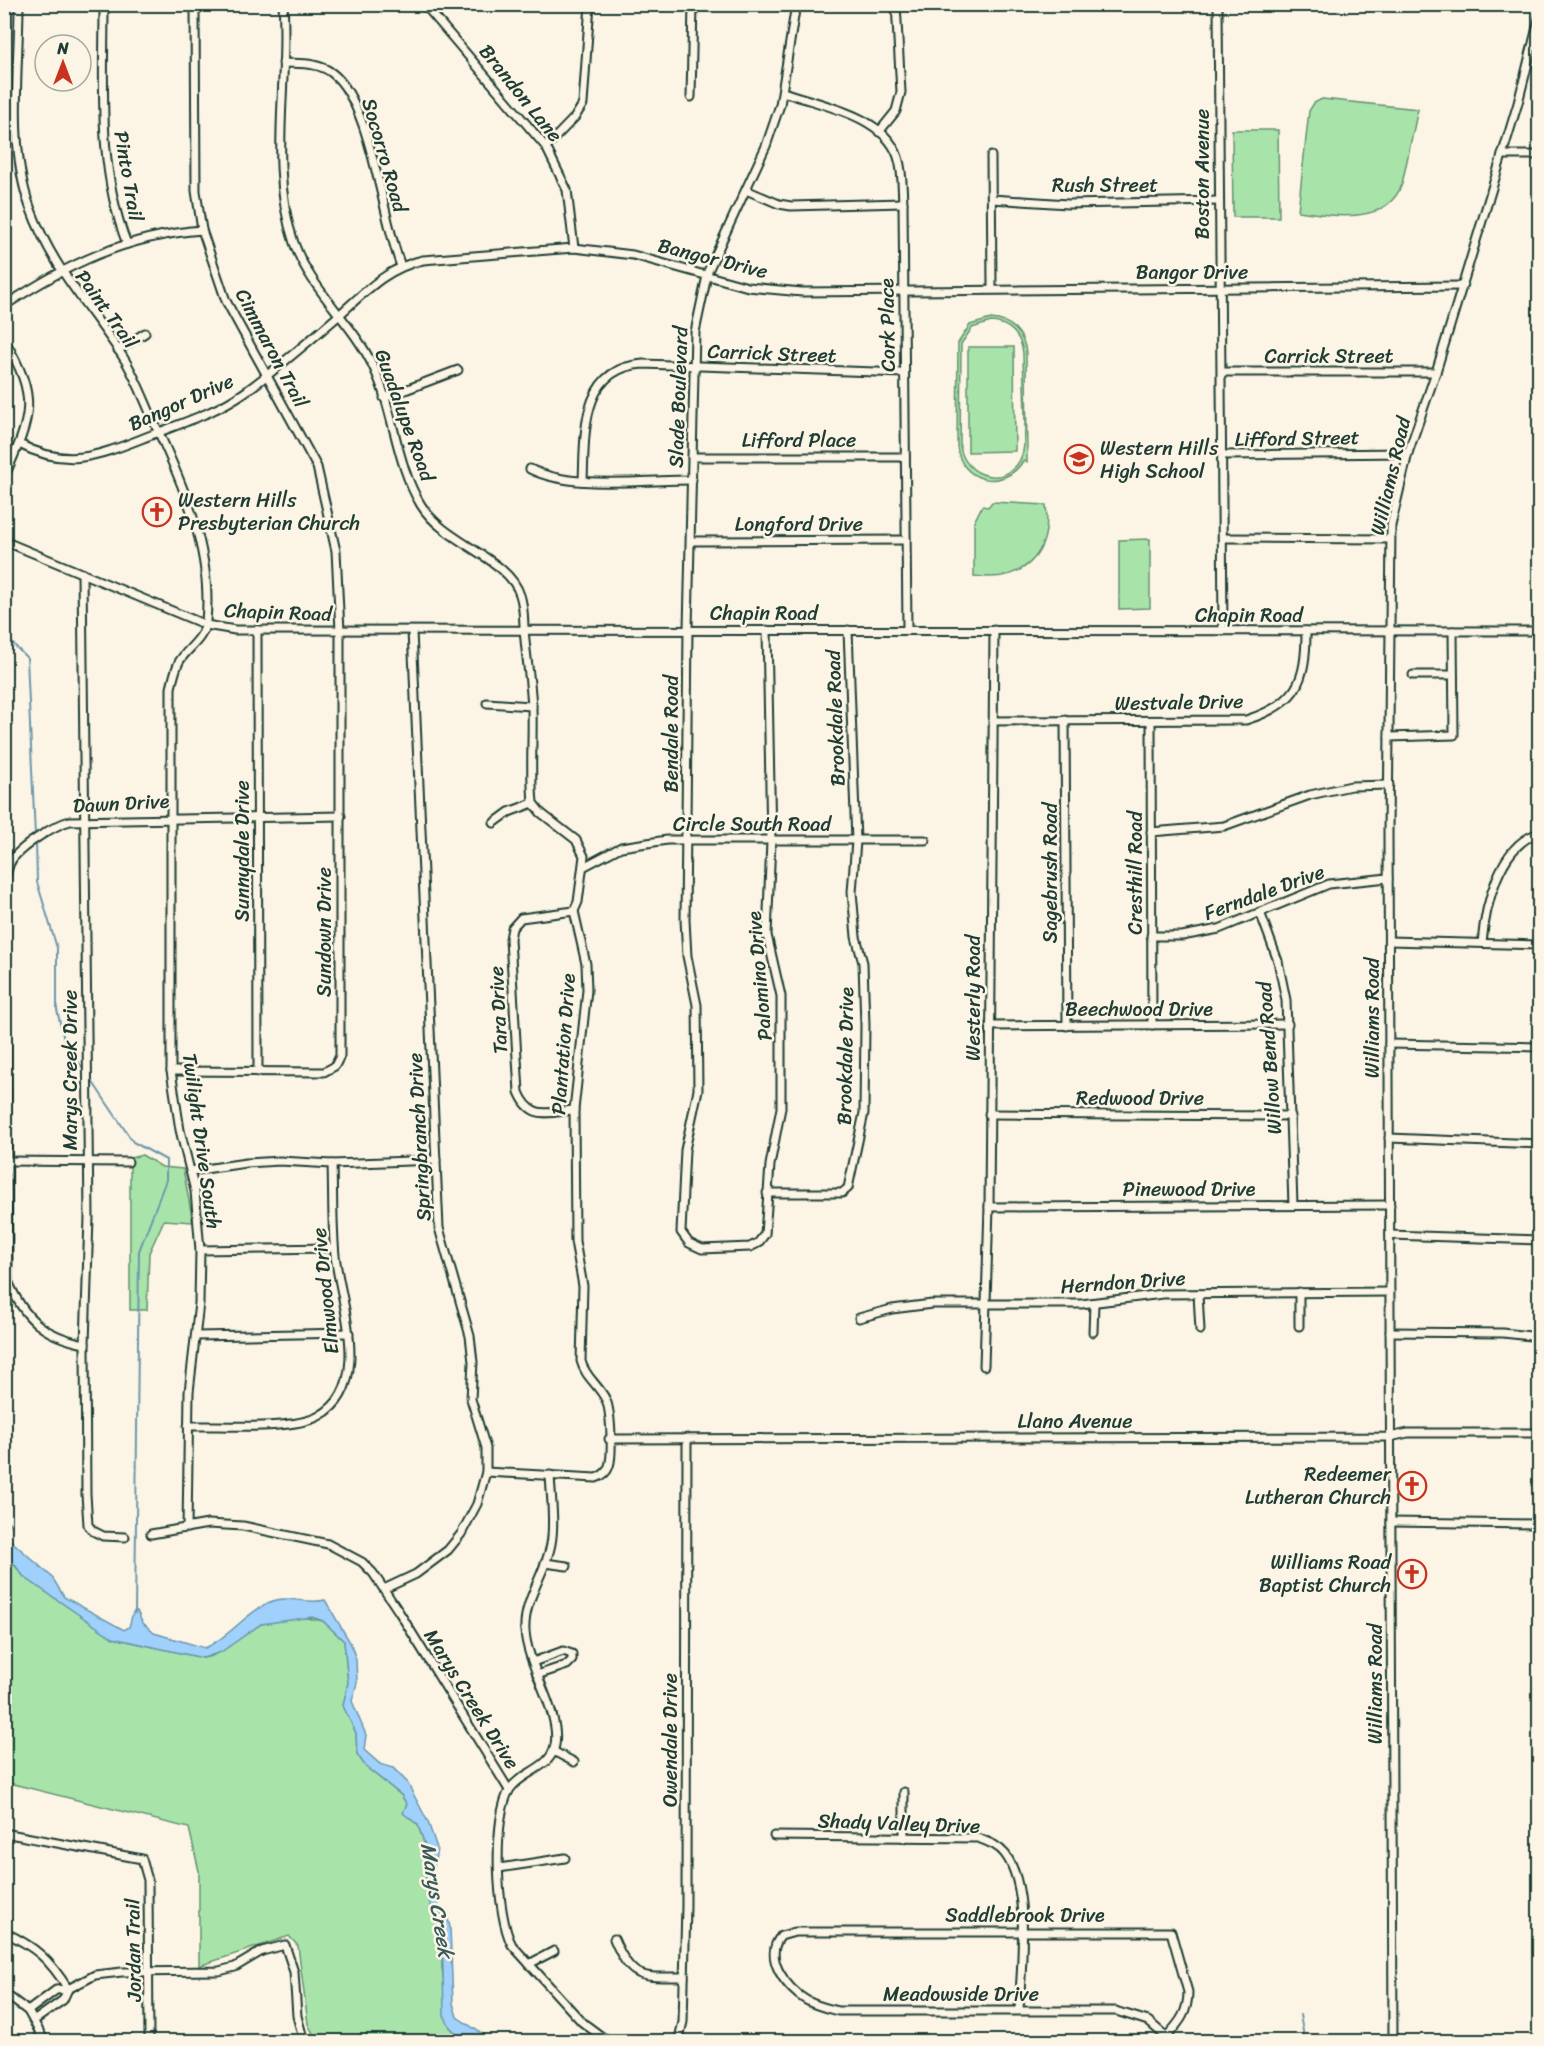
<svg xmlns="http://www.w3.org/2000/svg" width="1544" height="2046" viewBox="0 0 1544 2046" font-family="Sriracha,sans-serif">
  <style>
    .green { fill: #a8e4aa; stroke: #64906f; stroke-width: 1.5; fill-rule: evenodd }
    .water { fill: #9fd1fc; stroke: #6c96ac; stroke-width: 1.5 }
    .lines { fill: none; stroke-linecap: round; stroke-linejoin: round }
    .stream { stroke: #6c96ac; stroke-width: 2 }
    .minor-casing { stroke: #1f3d34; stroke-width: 11 }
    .minor { stroke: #fcf5e5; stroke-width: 7 }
    .labels { text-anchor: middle; stroke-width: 5; stroke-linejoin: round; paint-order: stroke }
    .street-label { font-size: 20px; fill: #1f3d34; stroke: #fcf5e5 }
    .poi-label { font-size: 20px; fill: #1f3d34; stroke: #fcf5e5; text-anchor: start }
    .water-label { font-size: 21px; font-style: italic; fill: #395b5c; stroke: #fcf5e5 }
  </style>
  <rect width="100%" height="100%" fill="#fcf5e5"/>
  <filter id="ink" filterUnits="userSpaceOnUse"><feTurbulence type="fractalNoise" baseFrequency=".0167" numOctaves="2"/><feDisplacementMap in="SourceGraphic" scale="12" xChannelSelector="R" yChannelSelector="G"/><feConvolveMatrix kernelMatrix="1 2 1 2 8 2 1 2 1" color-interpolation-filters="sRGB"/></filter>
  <g filter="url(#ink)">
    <g class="green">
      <path d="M1322,99L1418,109L1402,184C1387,226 1332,216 1298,211L1309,111L1314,103Z"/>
      <polygon points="1232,130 1278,130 1279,217 1233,217"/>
      <path d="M991,319C1011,320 1024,333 1026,353L1027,462L1023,461C1004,492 960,482 957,446L958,343L970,325ZM991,322C1009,323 1021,335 1023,353C1023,376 1028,437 1022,455C1010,490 963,478 960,445L961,344L972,328Z"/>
      <polygon points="968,347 1014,347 1015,451 968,452"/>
      <path d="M992,502L1046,505C1052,555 1023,583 974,576V522L982,506L988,507Z"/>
      <polygon points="1150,539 1150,608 1119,609 1119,540"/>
      <polygon points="142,1155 162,1167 183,1169 193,1222 164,1220 149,1253 147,1310 130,1310 130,1158"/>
      <polygon points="4,1552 24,1577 114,1638 203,1658 212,1656 261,1624 302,1617 323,1621 344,1641 348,1683 343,1706 356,1733 357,1754 366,1767 401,1795 407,1804 404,1813 418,1825 426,1848 431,1854 426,1885 435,1915 442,1927 442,1968 450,2027 463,2041 317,2041 308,2024 298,1946 289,1936 199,1966 199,1871 189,1828 5,1782"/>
    </g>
    <path class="water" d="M5,1518L10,1523L8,1538L52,1577L64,1597L124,1630L129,1627L133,1612L137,1611L142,1622L154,1633L205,1648C230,1637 245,1613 270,1602C288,1594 307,1605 325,1600L351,1644L356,1660L357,1683L352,1701L366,1735L364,1750L380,1764L393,1768L407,1782L428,1822L437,1848L432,1880L441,1913L448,1919L450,1927L453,2003L457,2017L493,2041H463L450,2027L444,2015L442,1927C435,1915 422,1891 426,1877C428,1868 431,1864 431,1854L426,1848L418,1825L403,1813L407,1804L401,1795L366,1767L357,1754L356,1733L343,1706L348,1683L344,1641L323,1621L312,1617L261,1624L221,1652L203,1658L113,1638L24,1577L5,1552Z"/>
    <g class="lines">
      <g class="stream">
        <polyline points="4,640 12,643 27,658 35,836"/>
        <polyline points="36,841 37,882 57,948 57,1010 65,1044 85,1071"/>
        <polyline points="90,1078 133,1142 166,1160 166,1180 139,1251 135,1613"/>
        <polyline points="1300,2015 1305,2042"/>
      </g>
      <g class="minor-casing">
        <g id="minor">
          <path d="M19,4C19,67 8,148 30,207C53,270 88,303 123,357C136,377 144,400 154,422C183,484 213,552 206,621C204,640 187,648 179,662C175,670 173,680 171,688V1071L180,1130L195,1191L200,1250L199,1303L189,1392L187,1528"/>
          <path d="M104,4C104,85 97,167 127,244"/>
          <path d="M283,4C289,83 268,167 294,243C310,289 351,321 372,364C394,408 395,463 421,505C444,543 509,558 520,595C525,609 523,625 525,640C527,662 531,685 532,708C533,739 530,771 533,803L541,813L576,840L584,856L578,902L574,911L586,964L587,990L574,1110L575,1241L583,1286L581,1361C585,1377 599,1385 606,1400C611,1411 613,1455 609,1466C607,1473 602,1476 596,1478L486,1472"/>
          <polyline points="424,4 546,147 567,190 574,248"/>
          <polyline points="1218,4 1223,631"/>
          <path d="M283,63C300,64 318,62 332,73C371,102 382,219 401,266"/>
          <path d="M783,92C820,105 884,115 898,157C903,172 902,188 903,203L907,630"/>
          <polyline points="691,97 693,4"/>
          <polyline points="879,132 896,111 901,92 896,4"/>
          <polyline points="546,147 575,117 583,104 590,4"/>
          <polyline points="1502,155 1540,155"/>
          <polyline points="991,156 992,289"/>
          <polyline points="746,190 779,204 791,206 903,203"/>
          <polyline points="992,199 1068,204 1219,201"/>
          <path d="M4,306C68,264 125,236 202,230"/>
          <path d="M4,339C40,400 31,417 4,478"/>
          <polyline points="118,350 145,333"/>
          <polyline points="1222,372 1436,372"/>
          <polyline points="384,398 458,370"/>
          <path d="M19,444C66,468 95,457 141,439C176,425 214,414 245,392C277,369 307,343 337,317C364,293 386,268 423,260L574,248L633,255L748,287L802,292L1462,286"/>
          <polyline points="1223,455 1408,453"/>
          <polyline points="692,457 905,457"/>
          <path d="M530,469C572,490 644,480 692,480"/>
          <path d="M583,481C585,435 580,368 643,364L904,373"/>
          <polyline points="1223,538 1390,539"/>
          <polyline points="4,541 206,625 235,630 1540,631"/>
          <polyline points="691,541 906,540"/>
          <polyline points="82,573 89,1217 85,1344 86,1494 88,1525 93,1531 103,1536 125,1537"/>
          <polyline points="257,630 258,1072"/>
          <polyline points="767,630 771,841 767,935 781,996 781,1108 770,1165 765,1234 758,1243 750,1247 702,1249 689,1243 681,1232 685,1150 698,1090 697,1005 687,956 685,920 688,629 695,332 708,271 766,146 780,105 796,4"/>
          <polyline points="1413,675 1453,675"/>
          <polyline points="487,703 532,706"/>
          <polyline points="1065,720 1067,1026"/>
          <path d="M993,721L1246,720C1297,704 1306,682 1306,631"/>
          <polyline points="1151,721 1152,1025"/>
          <polyline points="1389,737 1454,735 1453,631"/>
          <polyline points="494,823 509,812 533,803"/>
          <polyline points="1151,832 1224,826 1310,795 1351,786 1389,785"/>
          <polyline points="585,866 621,847 667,840 925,840"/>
          <polyline points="1260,912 1278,961 1286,1000 1293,1205"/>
          <polyline points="1151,936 1182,936 1219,929 1329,884 1388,878"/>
          <polyline points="1389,941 1540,945"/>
          <path d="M1482,943C1485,908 1499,843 1540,833"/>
          <polyline points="990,1026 1288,1024"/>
          <polyline points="1389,1044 1540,1047"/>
          <polyline points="171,1071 324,1072 335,1066 340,1056 340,631 336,551 317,467 226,301 202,230 196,191 195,4"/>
          <path d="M574,1110C548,1112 531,1121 519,1092L510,939L512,928L521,918L574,911"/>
          <polyline points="989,1114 1291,1116"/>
          <polyline points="1389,1138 1540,1144"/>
          <polyline points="4,1161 128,1162"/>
          <polyline points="191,1171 246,1163 280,1161 332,1164 436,1160"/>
          <polyline points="767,1193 842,1193 848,1188 864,1113 865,1025 863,963 856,937 852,892 856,841 848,630"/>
          <polyline points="989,1207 1390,1205"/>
          <polyline points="1390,1235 1540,1240"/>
          <polyline points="200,1250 334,1248"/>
          <polyline points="1198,1294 1200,1330"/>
          <polyline points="859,1318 892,1309 932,1304 1081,1304 1163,1294 1390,1292"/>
          <polyline points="1299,1326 1299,1292"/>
          <polyline points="1093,1332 1094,1303"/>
          <polyline points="1390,1332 1503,1333 1540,1337"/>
          <polyline points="196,1336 349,1333"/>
          <path d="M85,1344C44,1336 24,1319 8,1281L5,891C6,880 6,867 13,858C24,845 54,825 70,821L341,816"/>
          <polyline points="984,1366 989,1207 994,630"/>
          <path d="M188,1426C222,1425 291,1431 319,1416C374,1387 340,1301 335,1255C332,1225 333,1194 332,1164"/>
          <polyline points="609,1439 1390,1437 1408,1433 1540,1433"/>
          <path d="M550,1475C551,1497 555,1522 551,1544C546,1573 523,1600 525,1631C527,1666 561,1712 555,1745C551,1769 522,1771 510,1789C492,1817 496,1916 512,1945L582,2022L609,2042"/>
          <polyline points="1391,1522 1540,1524"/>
          <polyline points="151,1534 208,1524 243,1526 328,1544 362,1562 373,1573 399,1612 509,1790"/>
          <polyline points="545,1563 567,1566"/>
          <polyline points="384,1589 416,1574 448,1550 461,1534 477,1504 486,1472 486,1448 471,1399 473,1362 470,1336 439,1228 412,631"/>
          <polyline points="533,1662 563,1651 572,1654 572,1660 567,1665 537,1675"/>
          <polyline points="553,1751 574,1762"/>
          <polyline points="904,1792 904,1838"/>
          <polyline points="4,1833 142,1859 148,1880 149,2042"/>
          <path d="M774,1836L978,1838C988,1842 998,1845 1005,1854C1031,1888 1021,1969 1019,2010"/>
          <polyline points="499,1868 565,1858"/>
          <path d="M4,1932C36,1947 50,1960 68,1989"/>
          <path d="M614,1939C632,1981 641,1977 684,1977"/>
          <polyline points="529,1964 554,1951"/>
          <polyline points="4,1993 28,2011 45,2042"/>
          <polyline points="28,2011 56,1990 68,1989 95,1975 122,1972 219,1971 235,1967 262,1951 285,1945 294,1972 297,2016 304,2042"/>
          <polyline points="35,2020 63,2000 68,1989"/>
          <path d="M1167,2036C1180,2022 1188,2012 1188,1992L1171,1932H795L781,1936C762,1957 787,1989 806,2000C816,2006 826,2008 838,2011H1116L1148,2021L1172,2042"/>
          <polyline points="678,2042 683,2022 686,1906 687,1438"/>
          <polyline points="1393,2042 1388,833 1391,526 1408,453 1436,372 1518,103 1540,15"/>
        </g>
      </g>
      <use href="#minor" class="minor"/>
    </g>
  </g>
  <defs>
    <g id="school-ring" transform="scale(1.5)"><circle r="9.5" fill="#fcf5e5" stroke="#c8321e" stroke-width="1.5"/><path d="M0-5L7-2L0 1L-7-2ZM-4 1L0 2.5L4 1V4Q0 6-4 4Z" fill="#c8321e"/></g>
    <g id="church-ring" transform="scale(1.5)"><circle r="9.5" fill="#fcf5e5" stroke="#c8321e" stroke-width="1.5"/><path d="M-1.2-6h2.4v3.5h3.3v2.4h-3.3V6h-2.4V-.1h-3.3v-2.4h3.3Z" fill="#c8321e"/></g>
  </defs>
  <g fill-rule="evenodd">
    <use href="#school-ring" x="1079" y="459"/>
    <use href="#church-ring" x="157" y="512"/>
    <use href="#church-ring" x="1412" y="1486"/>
    <use href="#church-ring" x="1412" y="1574"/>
  </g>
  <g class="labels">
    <g class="street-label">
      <text transform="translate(521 93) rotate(51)" y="7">Brandon Lane</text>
      <text transform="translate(385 155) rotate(74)" y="7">Socorro Road</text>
      <text transform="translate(1202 174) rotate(-90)" y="7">Boston Avenue</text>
      <text transform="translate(129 176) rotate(80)" y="7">Pinto Trail</text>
      <text x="1105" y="192">Rush Street</text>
      <text transform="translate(713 258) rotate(14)" y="7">Bangor Drive</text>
      <text x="1192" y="279">Bangor Drive</text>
      <text transform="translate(107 309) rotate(54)" y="7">Paint Trail</text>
      <text transform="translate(887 325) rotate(-91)" y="7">Cork Place</text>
      <text transform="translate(272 348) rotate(62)" y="7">Cimmaron Trail</text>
      <text transform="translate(772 353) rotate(2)" y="7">Carrick Street</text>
      <text x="1329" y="363">Carrick Street</text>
      <text transform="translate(678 397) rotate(-88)" y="7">Slade Boulevard</text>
      <text transform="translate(181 402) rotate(-24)" y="7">Bangor Drive</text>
      <text transform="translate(405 415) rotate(70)" y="7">Guadalupe Road</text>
      <text transform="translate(1297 438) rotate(-1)" y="7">Lifford Street</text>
      <text x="799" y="447">Lifford Place</text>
      <text transform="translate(1390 476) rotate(-77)" y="7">Williams Road</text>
      <text x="799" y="531">Longford Drive</text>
      <text transform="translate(278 612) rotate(2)" y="7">Chapin Road</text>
      <text x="764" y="620">Chapin Road</text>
      <text x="1249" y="622">Chapin Road</text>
      <text transform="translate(1179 702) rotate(-1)" y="7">Westvale Drive</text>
      <text transform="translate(835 718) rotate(-92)" y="7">Brookdale Road</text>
      <text transform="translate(671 734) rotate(-90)" y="7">Bendale Road</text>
      <text transform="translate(121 803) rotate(-3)" y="7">Dawn Drive</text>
      <text x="752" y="831">Circle South Road</text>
      <text transform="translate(242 851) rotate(-90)" y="7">Sunnydale Drive</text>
      <text transform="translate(1050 873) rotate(-90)" y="7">Sagebrush Road</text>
      <text transform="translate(1135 873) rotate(-90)" y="7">Cresthill Road</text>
      <text transform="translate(1264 892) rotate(-20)" y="7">Ferndale Drive</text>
      <text transform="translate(324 932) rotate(-90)" y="7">Sundown Drive</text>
      <text transform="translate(759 976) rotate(-95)" y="7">Palomino Drive</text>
      <text transform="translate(973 998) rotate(-90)" y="7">Westerly Road</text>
      <text x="1139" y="1016">Beechwood Drive</text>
      <text transform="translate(498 1010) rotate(-93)" y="7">Tara Drive</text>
      <text transform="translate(1372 1018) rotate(-90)" y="7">Williams Road</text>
      <text transform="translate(563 1044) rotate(-86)" y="7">Plantation Drive</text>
      <text transform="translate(845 1056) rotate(-89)" y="7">Brookdale Drive</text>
      <text transform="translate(1269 1058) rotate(-94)" y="7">Willow Bend Road</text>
      <text transform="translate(70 1070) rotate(-90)" y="7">Marys Creek Drive</text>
      <text x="1140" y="1105">Redwood Drive</text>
      <text transform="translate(419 1137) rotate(-93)" y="7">Springbranch Drive</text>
      <text transform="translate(202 1141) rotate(82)" y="7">Twilight Drive South</text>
      <text x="1189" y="1196">Pinewood Drive</text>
      <text transform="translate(1123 1282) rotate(-4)" y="7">Herndon Drive</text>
      <text transform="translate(325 1291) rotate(-96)" y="7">Elmwood Drive</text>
      <text x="1075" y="1428">Llano Avenue</text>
      <text transform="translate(1375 1684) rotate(-90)" y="7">Williams Road</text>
      <text transform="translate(472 1699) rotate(58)" y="7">Marys Creek Drive</text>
      <text transform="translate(670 1740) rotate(-90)" y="7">Owendale Drive</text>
      <text transform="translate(899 1823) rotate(2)" y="7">Shady Valley Drive</text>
      <text x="1025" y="1922">Saddlebrook Drive</text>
      <text transform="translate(133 1950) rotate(-91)" y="7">Jordan Trail</text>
      <text x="961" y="2001">Meadowside Drive</text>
    </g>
    <g class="poi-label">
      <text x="1100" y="455">Western Hills<tspan x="1100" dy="23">High School</tspan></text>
      <text x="178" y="507">Western Hills<tspan x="178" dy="23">Presbyterian Church</tspan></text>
      <text x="1391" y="1481" text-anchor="end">Redeemer<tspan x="1391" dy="23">Lutheran Church</tspan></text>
      <text x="1391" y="1569" text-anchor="end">Williams Road<tspan x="1391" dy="23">Baptist Church</tspan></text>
    </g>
    <g class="water-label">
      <text transform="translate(437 1900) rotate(81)" y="7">Marys Creek</text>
    </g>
  </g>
  <rect width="1544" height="2046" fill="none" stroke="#fcf5e5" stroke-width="24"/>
  <rect x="12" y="12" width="1520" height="2022" fill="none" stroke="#1f3d34" stroke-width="2" filter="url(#ink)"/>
  <g transform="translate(63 63)"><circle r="28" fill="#fcf5e5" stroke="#a4ab9e" stroke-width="1.5"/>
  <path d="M0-4.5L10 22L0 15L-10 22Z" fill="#c8321e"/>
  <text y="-9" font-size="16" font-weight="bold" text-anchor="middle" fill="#1f3d34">N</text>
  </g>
</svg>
